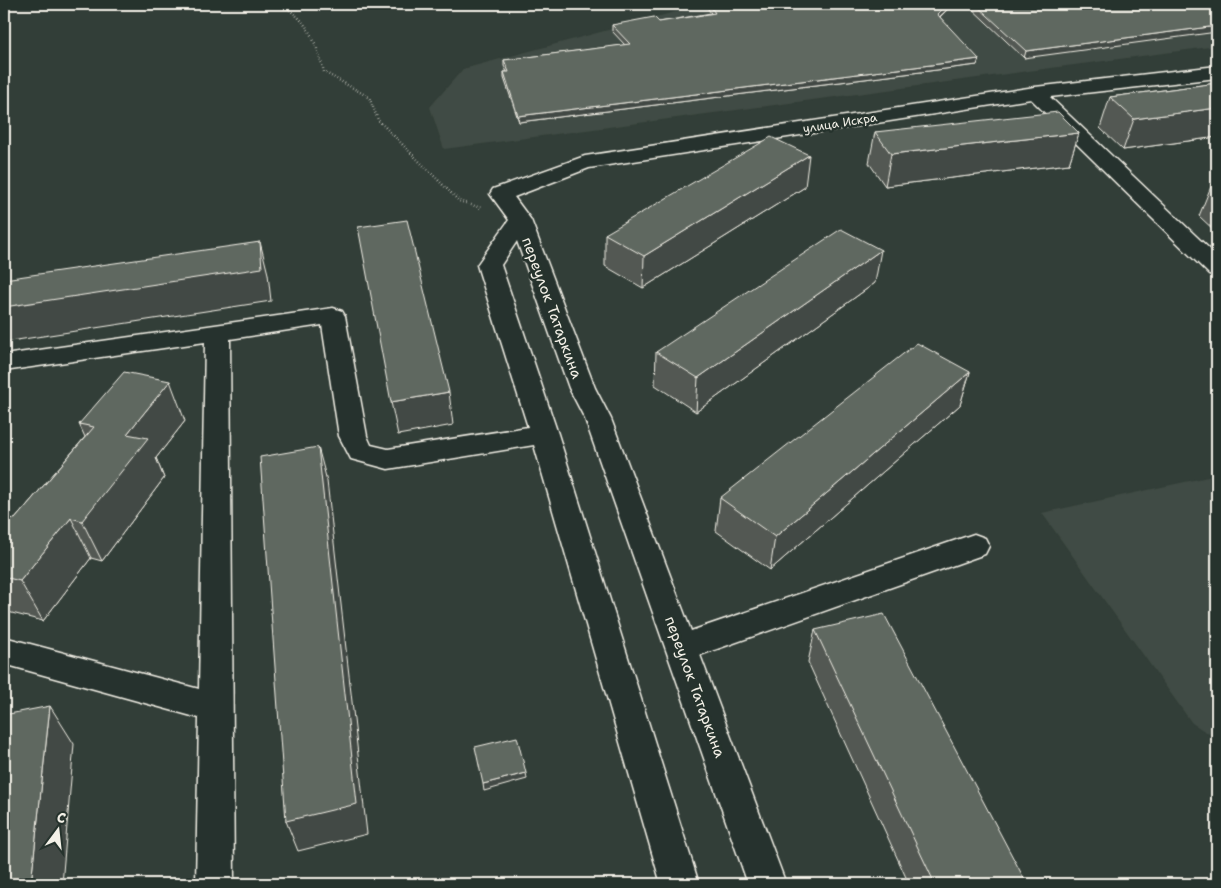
<svg xmlns="http://www.w3.org/2000/svg" width="1221" height="888" viewBox="0 0 1221 888" font-family="'Shantell Sans',sans-serif">
  <style>
    .built { fill: #404b44 }
    .lines { fill: none; stroke-linecap: round; stroke-linejoin: round }
    .minor-casing { stroke: #f4f1e8; stroke-width: 3 }
    .path { stroke: #f4f1e8; stroke-width: 2.5; stroke-dasharray: 0.5 2.5; stroke-linecap: butt }
    .minor { fill: #26332d; fill-rule: evenodd }
    .wall { fill: #525953; stroke: #f4f1e8 }
    .shaded-wall { fill: #424944; stroke: #f4f1e8 }
    .building { fill: #5f6861; stroke: #f4f1e8 }
    .labels { text-anchor: middle; stroke-width: 5; stroke-linejoin: round; paint-order: stroke }
    .far-street-label { font-size: 12px; fill: #f4f1e8; stroke: #26332d }
    .street-label { font-size: 15px; fill: #f4f1e8; stroke: #26332d }
  </style>
  <rect width="100%" height="100%" fill="#323e38"/>
  <filter id="ink" filterUnits="userSpaceOnUse"><feTurbulence type="fractalNoise" baseFrequency=".02" numOctaves="2"/><feDisplacementMap in="SourceGraphic" scale="10" xChannelSelector="R" yChannelSelector="G"/><feConvolveMatrix kernelMatrix="1 2 1 2 8 2 1 2 1" color-interpolation-filters="sRGB"/></filter>
  <g filter="url(#ink)">
    <g class="built">
      <polygon points="755,4 1217,4 1217,46 444,149 430,107 463,69 675,12"/>
      <polygon points="1217,475 1217,739 1192,723 1042,513"/>
    </g>
    <g class="lines">
      <g class="minor-casing">
        <polygon id="minor" points="1217,66 1217,78 1050,97 1217,256 1217,276 1209,274 1031,99 589,168 514,197 531,220 595,388 611,419 691,631 974,534 985,538 989,546 985,554 700,655 786,884 748,884 585,419 569,388 517,241 501,265 558,434 699,884 661,884 534,445 388,469 351,459 339,436 322,325 230,339 234,884 196,884 199,718 4,664 4,637 199,689 205,342 4,371 4,355 333,308 342,311 345,316 367,436 371,445 388,449 528,427 477,265 509,220 490,194 493,189 585,156 1035,87"/>
      </g>
      <path class="path" d="M279,4C308,18 316,42 324,72L369,97L378,120L459,201L481,208"/>
      <use href="#minor" class="minor"/>
    </g>
    <g class="wall">
      <polygon points="708,4 953,4 940,17 977,65 519,122 504,78 504,72 507,72 504,66 504,60 625,45 612,31 612,25 659,22 711,13 708,9"/>
      <polygon points="967,4 1217,4 1024,58"/>
      <polygon points="1217,83 1217,137 1123,150 1100,128 1110,97"/>
      <polygon points="875,132 1079,133 1069,164 885,186 869,163"/>
      <polygon points="1217,183 1217,233 1199,216 1212,184"/>
      <polygon points="805,187 643,288 605,266 605,234"/>
      <polygon points="875,283 696,412 655,385 656,352"/>
      <polygon points="970,372 960,405 770,570 716,531 720,498"/>
      <polygon points="185,421 156,458 164,478 102,561 91,558 43,621 4,611 4,517 15,519 85,437 79,424"/>
      <polygon points="815,630 1027,884 909,884 808,662"/>
    </g>
    <g class="shaded-wall">
      <polygon points="948,4 953,4 936,20 937,14"/>
      <polygon points="1217,26 1217,32 1024,58 1026,51"/>
      <polygon points="979,59 977,65 519,122 518,116"/>
      <polygon points="1217,108 1217,137 1123,150 1134,119"/>
      <polygon points="1079,133 1069,164 885,186 891,154"/>
      <polygon points="809,155 805,187 643,288 644,256"/>
      <polygon points="260,242 268,274 271,301 4,342 4,307"/>
      <polygon points="881,250 875,283 696,412 698,378"/>
      <polygon points="970,372 960,405 770,570 775,537"/>
      <polygon points="170,381 185,421 156,458 164,478 102,561 82,521 127,434"/>
      <polygon points="449,392 453,425 398,435 391,402"/>
      <polygon points="318,447 327,481 367,834 298,851 286,821"/>
      <polygon points="71,518 91,558 43,621 20,581"/>
      <polygon points="50,706 74,744 62,884 31,884"/>
      <polygon points="526,773 527,779 484,791 483,784"/>
    </g>
    <g class="building">
      <polygon points="709,4 948,4 937,14 979,59 518,116 504,72 509,72 504,60 630,44 612,25 654,17 659,22 715,13"/>
      <polygon points="975,4 1217,4 1217,26 1026,51"/>
      <polygon points="1217,83 1217,108 1134,119 1110,97"/>
      <polygon points="1058,112 1079,133 891,154 875,132"/>
      <polygon points="771,137 809,155 644,256 605,234"/>
      <polygon points="1217,183 1217,188 1212,184"/>
      <polygon points="407,220 449,392 391,402 358,227"/>
      <polygon points="841,229 881,250 698,378 656,352"/>
      <polygon points="260,242 262,268 4,307 4,279"/>
      <polygon points="917,343 970,372 775,537 720,498"/>
      <polygon points="124,372 170,381 127,434 148,438 82,521 71,518 20,581 4,577 4,517 15,519 94,427 79,424"/>
      <polygon points="318,447 357,804 286,821 260,457"/>
      <polygon points="884,614 1027,884 935,884 815,630"/>
      <polygon points="50,706 31,884 4,884 4,715"/>
      <polygon points="517,737 526,773 483,784 475,747"/>
    </g>
  </g>
  <g class="labels">
    <g class="far-street-label">
      <text transform="translate(840 123) rotate(-9)" y="4">улица Искра</text>
    </g>
    <g class="street-label">
      <text transform="translate(552 308) rotate(70)" y="5">переулок Татаркина</text>
      <text transform="translate(695 687) rotate(70)" y="5">переулок Татаркина</text>
    </g>
  </g>
  <rect width="1221" height="888" fill="none" stroke="#26332d" stroke-width="20"/>
  <rect x="10" y="10" width="1201" height="868" fill="none" stroke="#f4f1e8" stroke-width="2" filter="url(#ink)"/>
  <g transform="translate(58 830) rotate(15)" stroke="#26332d" stroke-width="4" paint-order="stroke">
  <path d="M0-4L9 19L0 12L-9 19Z" fill="#f4f1e8"/>
  <text y="-8" font-size="14" font-weight="bold" text-anchor="middle" fill="#f4f1e8">С</text>
  </g>
</svg>
